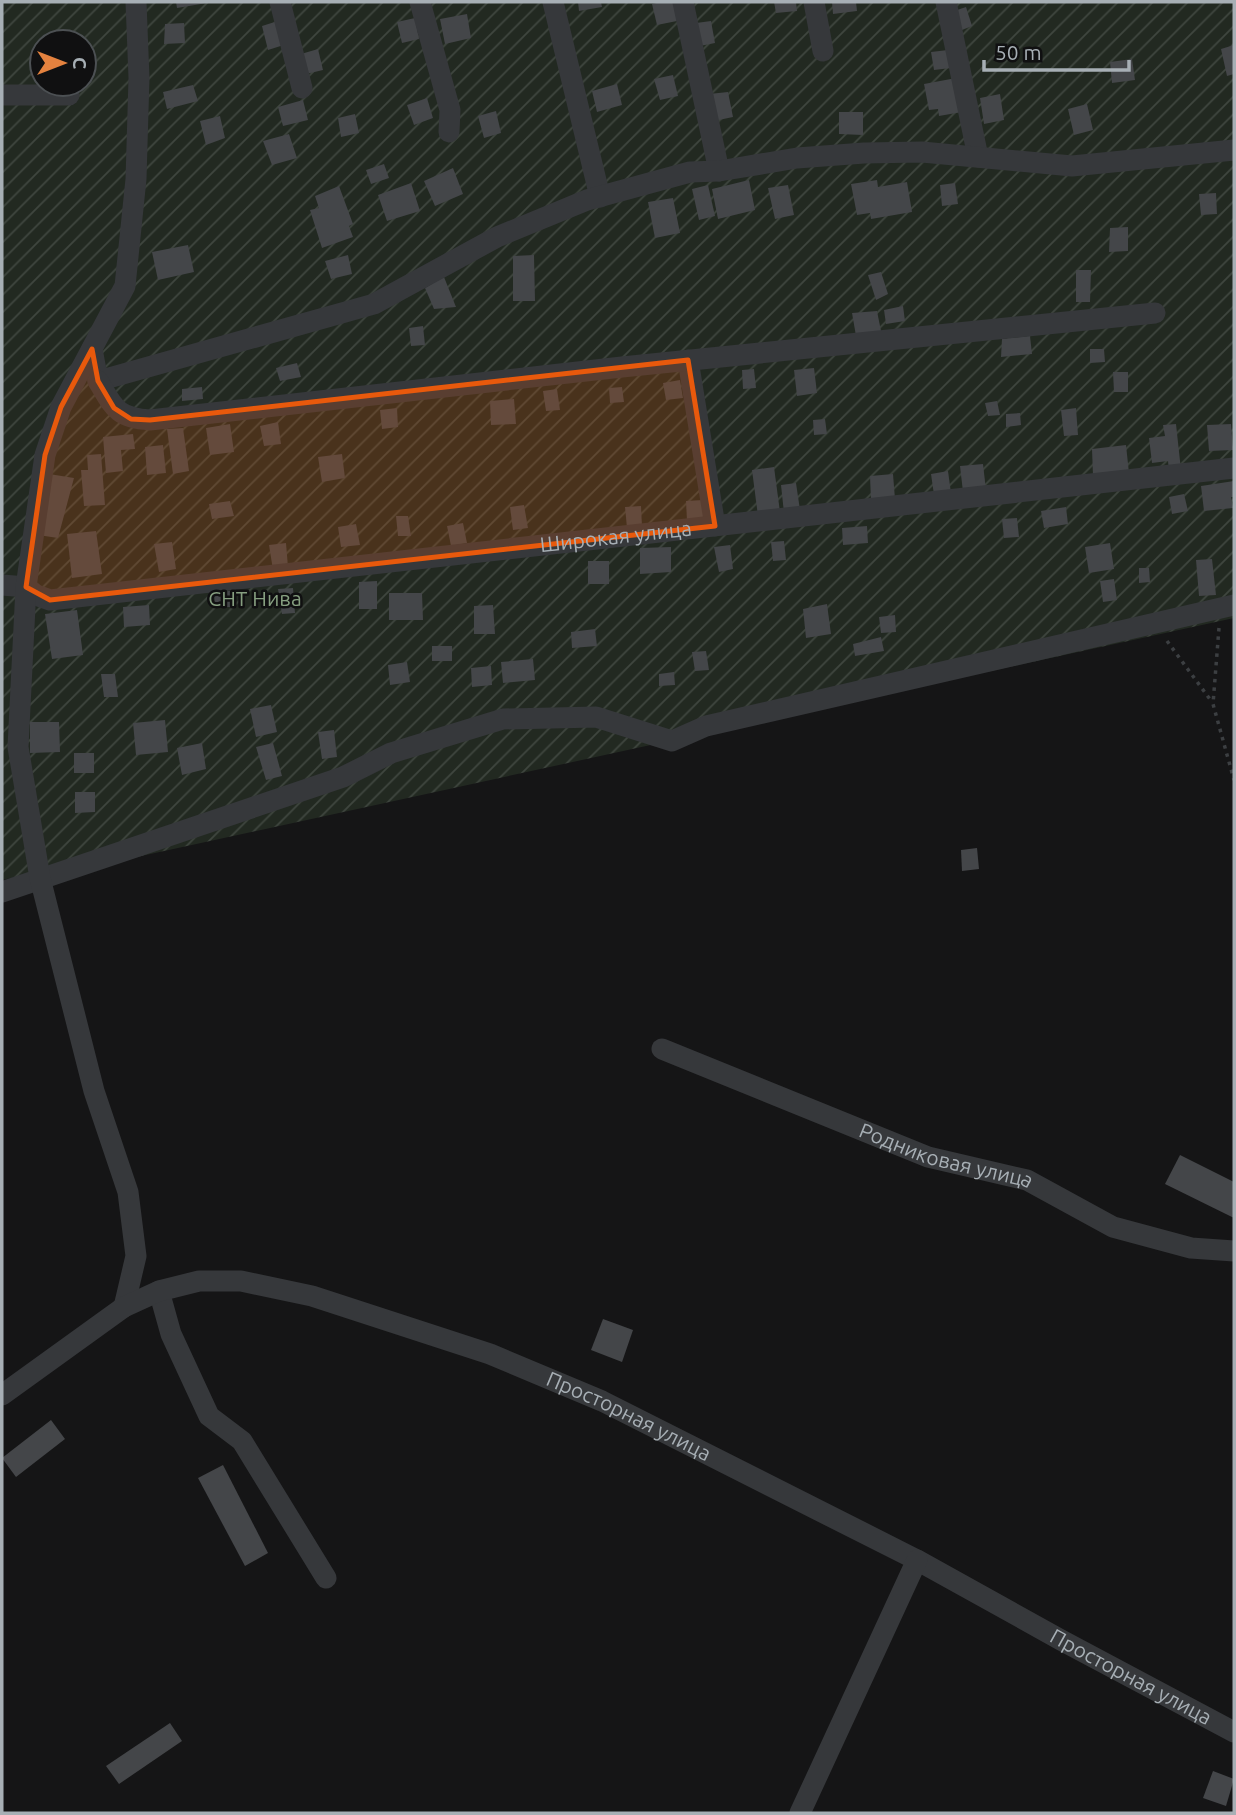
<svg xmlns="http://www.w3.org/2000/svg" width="1236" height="1815" viewBox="0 0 1236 1815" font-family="Ubuntu,sans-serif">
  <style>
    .garden { fill: url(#garden-furrows); fill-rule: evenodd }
    .building { fill: #444649 }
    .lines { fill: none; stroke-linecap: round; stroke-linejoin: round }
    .path { stroke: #3c3f42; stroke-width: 3.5; stroke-dasharray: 3.5 5; stroke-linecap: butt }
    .minor { stroke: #36383b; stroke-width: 21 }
    .marked { fill: #e8590c; fill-opacity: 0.2; stroke: #e8590c; stroke-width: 5; stroke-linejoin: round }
    .labels { text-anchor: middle; stroke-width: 5; stroke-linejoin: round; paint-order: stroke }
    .street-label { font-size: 21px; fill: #a7afb5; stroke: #101011 }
    .park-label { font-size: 21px; fill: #869f80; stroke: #101011 }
  </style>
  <defs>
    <pattern id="garden-furrows" width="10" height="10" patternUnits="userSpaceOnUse" patternTransform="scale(1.75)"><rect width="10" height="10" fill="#222921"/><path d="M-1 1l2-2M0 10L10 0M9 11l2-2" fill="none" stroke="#3f463f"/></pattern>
  </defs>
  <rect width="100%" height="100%" fill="#151516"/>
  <path class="garden" d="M2,2H1234V618L40,878L38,872L2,880ZM42,42H84V84H42Z"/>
  <g class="building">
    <polygon points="176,2 207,2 207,3 177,8"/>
    <polygon points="578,2 601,2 602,7 579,11"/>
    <polygon points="661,2 673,2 677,21 657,25 652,4"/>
    <polygon points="774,2 796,2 797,11 776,13"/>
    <polygon points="832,2 856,2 857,11 833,14"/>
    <polygon points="966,7 972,26 957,32 951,12"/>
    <polygon points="467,14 471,38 445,44 440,19"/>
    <polygon points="415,18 419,39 402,43 397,22"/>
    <polygon points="281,20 287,44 268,50 262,26"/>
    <polygon points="711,21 715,43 700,46 696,23"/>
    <polygon points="184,23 185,43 164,44 165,24"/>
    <polygon points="1234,45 1234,74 1227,76 1221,49"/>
    <polygon points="318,49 323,70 306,74 301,54"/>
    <polygon points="948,50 951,68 934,70 931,52"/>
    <polygon points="1132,59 1135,80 1112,83 1110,62"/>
    <polygon points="673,75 678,96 660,100 654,79"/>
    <polygon points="956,78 962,112 939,116 938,109 929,110 924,84"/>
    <polygon points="617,84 622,105 597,112 592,91"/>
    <polygon points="193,85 198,101 167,109 163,92"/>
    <polygon points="728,92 733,117 714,121 709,94"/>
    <polygon points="1000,94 1004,120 984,124 980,98"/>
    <polygon points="427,98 433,118 414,125 407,105"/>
    <polygon points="303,100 308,120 283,126 278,107"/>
    <polygon points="1087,104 1093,130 1074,135 1068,109"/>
    <polygon points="496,111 501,133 484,138 478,116"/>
    <polygon points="839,112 863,112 863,135 839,134"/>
    <polygon points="355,114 359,133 341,137 338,118"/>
    <polygon points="220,116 225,138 206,145 200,121"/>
    <polygon points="289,134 297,158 272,165 263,141"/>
    <polygon points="384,164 389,178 371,184 366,170"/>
    <polygon points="453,168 463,194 435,206 424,181"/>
    <polygon points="749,180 755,210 718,219 712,189"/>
    <polygon points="877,180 878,187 907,182 912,212 871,219 870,213 857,215 851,184"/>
    <polygon points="411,183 420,211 387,221 378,195"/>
    <polygon points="955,183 958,204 942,206 940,185"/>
    <polygon points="708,185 715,216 699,220 692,189"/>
    <polygon points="788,185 794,215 775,219 768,188"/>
    <polygon points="339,186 353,224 349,226 353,237 322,248 310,210 319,208 315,196"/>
    <polygon points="1216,193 1217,214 1201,215 1199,194"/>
    <polygon points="673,198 680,233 655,238 648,202"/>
    <polygon points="1128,227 1128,251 1109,252 1110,228"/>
    <polygon points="188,245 194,272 158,280 152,252"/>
    <polygon points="348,255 352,274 331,279 325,261"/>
    <polygon points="534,255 535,301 513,301 513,256"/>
    <polygon points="1076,270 1091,270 1090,302 1076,302"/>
    <polygon points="881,272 888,294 876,300 868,275"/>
    <polygon points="444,277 456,307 434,309 425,288"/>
    <polygon points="903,306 905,321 886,324 884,310"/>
    <polygon points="877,311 881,331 856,336 852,313"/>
    <polygon points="423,326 425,345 411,346 409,328"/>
    <polygon points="1030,336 1032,354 1001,357 1002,339"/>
    <polygon points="1090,349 1104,349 1105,362 1090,363"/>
    <polygon points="297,363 301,377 280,381 276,368"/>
    <polygon points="814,368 817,393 797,396 794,370"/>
    <polygon points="754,369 756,388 743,389 742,370"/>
    <polygon points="1113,372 1128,372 1128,392 1114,392"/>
    <polygon points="680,380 683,398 666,400 663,383"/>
    <polygon points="202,387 203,399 182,401 182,389"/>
    <polygon points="622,387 624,402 610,403 609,388"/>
    <polygon points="557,389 560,410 546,411 543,391"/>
    <polygon points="514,399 516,424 491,425 490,401"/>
    <polygon points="997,401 1000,415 988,416 985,403"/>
    <polygon points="397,408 398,427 382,429 380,410"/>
    <polygon points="1076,408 1078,435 1064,436 1061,410"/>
    <polygon points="1020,413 1021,425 1006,427 1006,414"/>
    <polygon points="825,419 827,434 814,435 813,420"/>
    <polygon points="278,422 281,444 264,446 260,426"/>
    <polygon points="230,424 234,452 210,455 206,428"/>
    <polygon points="1176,424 1181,470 1169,472 1168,461 1152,463 1149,438 1165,436 1163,425"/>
    <polygon points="1231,424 1233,450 1209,451 1207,425"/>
    <polygon points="183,428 189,471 173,474 167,429"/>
    <polygon points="133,434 135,449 121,450 123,471 106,473 103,437"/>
    <polygon points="163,445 166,473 147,475 145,447"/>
    <polygon points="1126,445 1129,473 1093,476 1092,449"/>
    <polygon points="101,454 105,505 84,506 81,470 88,470 87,455"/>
    <polygon points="342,454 345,478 322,482 318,457"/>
    <polygon points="983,464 986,490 963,492 960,466"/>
    <polygon points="774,467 780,512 758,516 752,470"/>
    <polygon points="948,471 951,493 934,495 931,474"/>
    <polygon points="43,473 74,478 58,538 38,535"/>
    <polygon points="893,474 895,499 871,501 870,476"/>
    <polygon points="1234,481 1234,497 1231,497 1233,508 1204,511 1201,486"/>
    <polygon points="796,483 800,510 784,513 781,485"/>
    <polygon points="1184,494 1188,511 1172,514 1169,497"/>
    <polygon points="703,500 704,519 687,521 686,501"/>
    <polygon points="230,501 234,516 212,519 209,504"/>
    <polygon points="524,505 528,528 513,530 510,507"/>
    <polygon points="641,506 642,526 627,528 625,507"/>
    <polygon points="1066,507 1068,524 1044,528 1041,511"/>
    <polygon points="396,516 408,516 411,536 398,536"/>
    <polygon points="1017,518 1019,537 1004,538 1002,519"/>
    <polygon points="463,523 467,543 451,546 447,526"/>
    <polygon points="356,524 360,545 341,547 338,527"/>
    <polygon points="867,526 868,543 843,545 842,528"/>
    <polygon points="96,531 102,574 72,578 67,534"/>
    <polygon points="784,541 786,560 773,561 771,542"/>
    <polygon points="172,542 176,569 159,572 154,544"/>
    <polygon points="286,543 288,567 273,570 269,545"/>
    <polygon points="1110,543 1114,569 1089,573 1085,547"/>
    <polygon points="730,545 733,569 719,572 714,547"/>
    <polygon points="671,547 671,572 640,574 640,548"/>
    <polygon points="1212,559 1216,595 1199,596 1196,560"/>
    <rect x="588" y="561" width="21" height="23"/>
    <polygon points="1139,568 1149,568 1150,582 1139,583"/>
    <polygon points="1114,579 1117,600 1103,602 1100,581"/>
    <polygon points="377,581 377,609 359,609 359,582"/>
    <polygon points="293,588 295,613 282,614 278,589"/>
    <polygon points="230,591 231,607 215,607 214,592"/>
    <polygon points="389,593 422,593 423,620 389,620"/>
    <polygon points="827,604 831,634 806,638 803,609"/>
    <polygon points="149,605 150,625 124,627 123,607"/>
    <polygon points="493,605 495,634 474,634 474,606"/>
    <polygon points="77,610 83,655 52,659 45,614"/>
    <polygon points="895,615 896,632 881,633 879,617"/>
    <polygon points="595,629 597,646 572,648 571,632"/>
    <polygon points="881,637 884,651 855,656 853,644"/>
    <rect x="432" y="646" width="20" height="15"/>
    <polygon points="706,651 709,670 695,671 692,652"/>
    <polygon points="533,659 535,680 503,683 501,662"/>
    <polygon points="407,662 410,682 390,685 388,665"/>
    <polygon points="491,666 492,685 472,687 471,668"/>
    <polygon points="674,672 675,685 659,686 659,674"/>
    <polygon points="101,674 115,674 118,697 104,697"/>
    <polygon points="271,705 277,732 256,737 250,709"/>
    <polygon points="165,720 168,752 136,755 133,723"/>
    <polygon points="30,722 59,722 60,752 30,753"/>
    <polygon points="334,730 337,757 322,759 318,732"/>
    <polygon points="202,743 206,769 182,775 177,748"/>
    <polygon points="273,743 282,776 266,780 256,747"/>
    <rect x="74" y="753" width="20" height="20"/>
    <polygon points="75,792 95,792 95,812 75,813"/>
    <polygon points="977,848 979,869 962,871 961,850"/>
    <polygon points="1180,1155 1234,1182 1234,1218 1165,1184"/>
    <polygon points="603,1319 633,1330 622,1362 591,1350"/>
    <polygon points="51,1420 65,1439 16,1477 2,1458"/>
    <polygon points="223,1465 268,1553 245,1566 198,1478"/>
    <polygon points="170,1723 182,1741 119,1784 106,1766"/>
    <polygon points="1213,1771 1234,1779 1226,1806 1203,1798"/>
  </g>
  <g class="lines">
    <g class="path">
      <polyline points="1219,628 1213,704 1234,780"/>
      <polyline points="1167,641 1212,702"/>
    </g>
    <g class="minor">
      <polyline points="280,2 302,88"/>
      <polyline points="420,2 450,110 449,132"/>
      <polyline points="553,2 600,197"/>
      <polyline points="683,2 719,171"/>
      <polyline points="814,2 823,51"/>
      <polyline points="946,2 978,157"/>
      <polyline points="2,95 69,95"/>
      <polyline points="92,349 98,381 374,304 497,237 587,200 690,172 719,171 797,158 864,153 922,152 1072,166 1234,150"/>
      <polyline points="688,360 715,526"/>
      <path d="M98,381C114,408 117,418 150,420L622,367L1155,313"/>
      <path id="s1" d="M2,585L26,587L36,595L50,600L1234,468"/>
      <polyline points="2,892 343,777 391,753 503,719 596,717 672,741 706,726 1234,605"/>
      <path id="s2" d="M662,1049L928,1157L1027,1180L1113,1227L1191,1248L1234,1251"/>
      <polyline points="159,1291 171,1334 209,1416 242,1441 326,1578"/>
      <polyline points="124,1307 136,1256 128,1192 94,1091 40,878 18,747 26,587 45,455 61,407 125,286 136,179 139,78 136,2"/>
      <path id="s3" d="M2,1395L124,1307L159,1291L199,1281H241L312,1296L490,1354L602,1401L917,1560L1061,1640L1234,1732"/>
      <polyline points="800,1813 917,1560"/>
    </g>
  </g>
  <path class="marked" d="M92,349L98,381L114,408L131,419L150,420L688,360L715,526L50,600L26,587L45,455L61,407Z"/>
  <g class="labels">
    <g class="street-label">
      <text dy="7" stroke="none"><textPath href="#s1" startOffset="621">Широкая улица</textPath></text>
      <text dy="7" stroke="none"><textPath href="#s2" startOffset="304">Родниковая улица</textPath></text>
      <text dy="7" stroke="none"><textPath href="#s3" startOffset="684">Просторная улица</textPath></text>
      <text dy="7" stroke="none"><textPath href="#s3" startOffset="1250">Просторная улица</textPath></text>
    </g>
    <g class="park-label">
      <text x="255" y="606">СНТ Нива</text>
    </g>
  </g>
  <rect width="1236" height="1815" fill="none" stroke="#a7afb5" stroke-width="7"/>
  <g transform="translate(63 63) rotate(90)"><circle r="33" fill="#101011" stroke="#4c5053" stroke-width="2"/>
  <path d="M0-5L12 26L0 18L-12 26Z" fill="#e4823f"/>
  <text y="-10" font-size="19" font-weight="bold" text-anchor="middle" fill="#a7afb5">С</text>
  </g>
  <path d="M984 60v10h145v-10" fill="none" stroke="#a7afb5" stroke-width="3.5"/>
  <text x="995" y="60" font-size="21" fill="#a7afb5" stroke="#101011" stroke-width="5" paint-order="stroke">50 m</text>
</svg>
